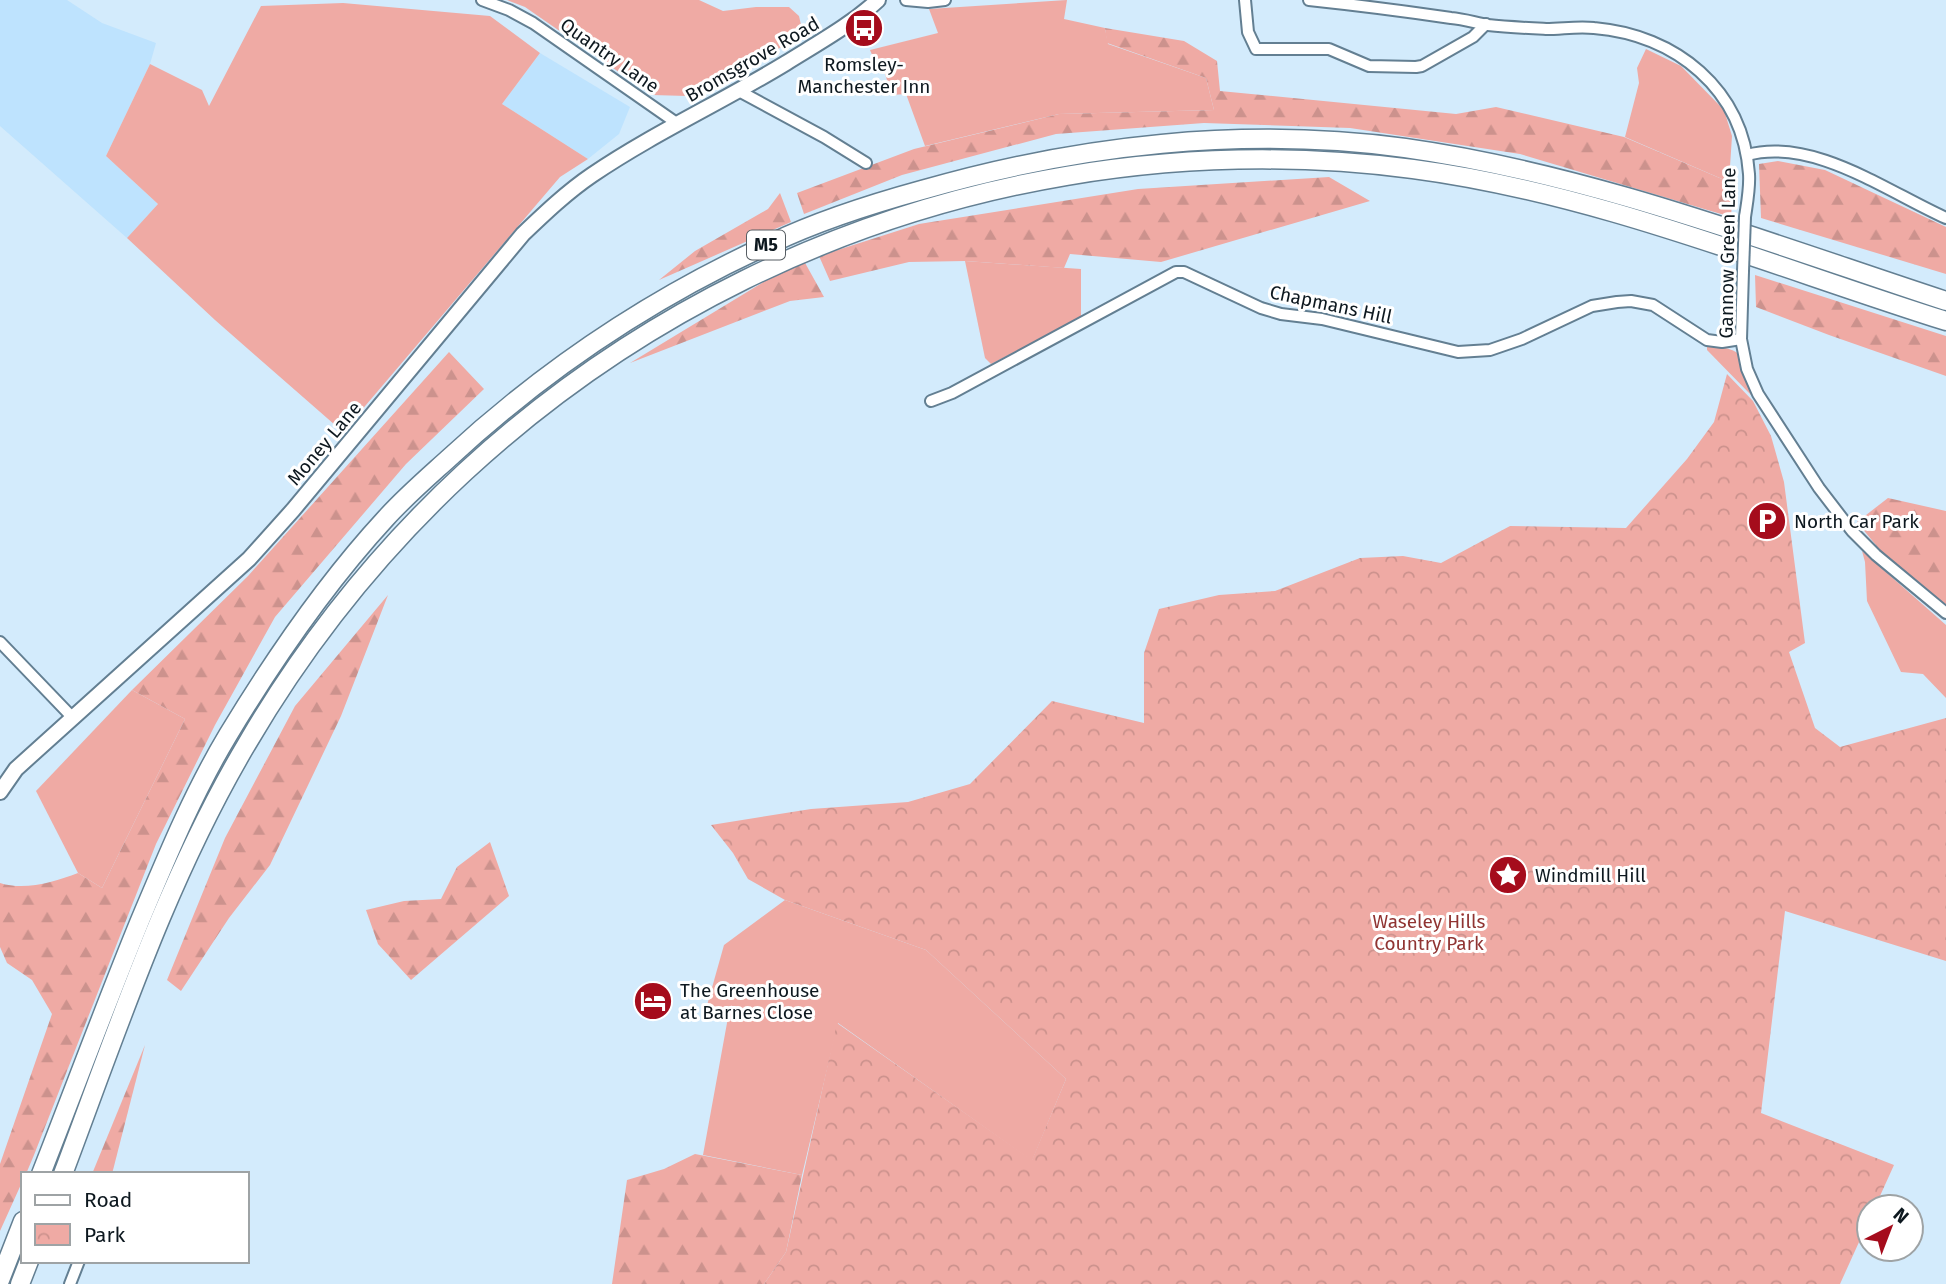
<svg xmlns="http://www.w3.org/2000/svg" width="1946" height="1284" viewBox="0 0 1946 1284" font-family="'Fira Sans',sans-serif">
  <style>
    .built { fill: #bee3fe }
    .grass { fill: #efaaa4 }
    .forest { fill: url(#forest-firs) }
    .park { fill: url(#park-crowns) }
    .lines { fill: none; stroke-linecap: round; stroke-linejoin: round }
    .minor-casing { stroke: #637f92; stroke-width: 14 }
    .major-casing { stroke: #637f92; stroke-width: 18 }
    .highway-casing { stroke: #637f92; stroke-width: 21 }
    .minor { stroke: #fff; stroke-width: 10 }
    .major { stroke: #fff; stroke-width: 14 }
    .highway { stroke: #fff; stroke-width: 18 }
    .minor-bridge-casing { stroke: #637f92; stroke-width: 14; stroke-linecap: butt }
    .minor-bridge { stroke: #fff; stroke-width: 10 }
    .labels { text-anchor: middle; stroke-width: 6; stroke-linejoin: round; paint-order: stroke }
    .shield { fill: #fff; stroke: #565d62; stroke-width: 2 }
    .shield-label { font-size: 18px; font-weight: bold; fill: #0d181f }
    .street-label { font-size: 19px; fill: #0d181f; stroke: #fff }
    .poi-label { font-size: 19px; fill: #0d181f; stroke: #fff; text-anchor: start }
    .park-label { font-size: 19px; fill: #903432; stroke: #fff }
  </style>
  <defs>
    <pattern id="forest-firs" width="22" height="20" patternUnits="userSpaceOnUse" patternTransform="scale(1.75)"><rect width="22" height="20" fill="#efaaa4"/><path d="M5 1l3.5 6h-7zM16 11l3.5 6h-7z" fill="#cc928d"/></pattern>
    <pattern id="park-crowns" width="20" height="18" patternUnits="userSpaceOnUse" patternTransform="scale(1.75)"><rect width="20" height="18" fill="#efaaa4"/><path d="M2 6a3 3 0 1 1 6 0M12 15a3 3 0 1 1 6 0" fill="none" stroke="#cc928d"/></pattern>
  </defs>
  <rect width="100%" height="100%" fill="#d3ebfc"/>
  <g class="built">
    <polygon points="0,0 67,0 102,23 156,43 150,64 106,156 158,204 127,238 0,126"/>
    <polygon points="540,53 630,107 619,134 588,159 502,104"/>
  </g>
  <g class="grass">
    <polygon points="507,0 699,0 723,11 756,7 789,7 799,16 801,25 798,33 780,48 687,96 652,95 525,7"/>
    <polygon points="1067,0 1064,19 1105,28 1108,44 1206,78 1214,110 1059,114 925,146 906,94 892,95 880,59 873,57 870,50 938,33 929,9"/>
    <polygon points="343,3 490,16 540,53 502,104 588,159 560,177 343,432 215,320 127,238 158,204 106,156 150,64 202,90 209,106 261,6"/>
    <polygon points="1646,49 1681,66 1724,110 1732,136 1729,182 1625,137 1639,83 1637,68"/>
    <polygon points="965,261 1081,269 1081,318 991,364 985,358"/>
    <path d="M1707,346C1747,349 1739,354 1753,389L1751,395L1707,350Z"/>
    <polygon points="1862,551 1946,625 1946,698 1923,674 1901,672 1867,601 1865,562"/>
    <polygon points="132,690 185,719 102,888 78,873 36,791"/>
    <polygon points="785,900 926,950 1066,1079 1032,1161 838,1023 802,1175 703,1155 729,1012 706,1009 724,945"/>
  </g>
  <g class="forest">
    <polygon points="1105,28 1184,41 1217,61 1220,91 1456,114 1496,107 1624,137 1729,182 1733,188 1731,217 1520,154 1350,128 1204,123 1056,134 902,175 804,214 797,193 914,149 1059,114 1214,110 1206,78 1107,43"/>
    <polygon points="1778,161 1825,170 1946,227 1946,274 1761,218 1759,164"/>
    <polygon points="1329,177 1370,201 1161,262 1070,254 1064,268 965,261 909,262 830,281 819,256 919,224 1138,189"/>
    <polygon points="780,193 791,222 659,280 695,251 768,209"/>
    <polygon points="804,261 824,297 790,301 630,363 770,278"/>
    <polygon points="1755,275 1946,336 1946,376 1829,335 1756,307"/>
    <path d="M449,352L484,389L406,464L275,617L215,725L156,844L34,1155L26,1174H23V1180L0,1231V1164L52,1014L32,980L7,963L0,947V883C25,891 54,882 78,873L102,888L185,719L132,690L248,576Z"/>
    <polygon points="1888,498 1946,511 1946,605 1884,555 1857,522"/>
    <polygon points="388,595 341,716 270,865 229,918 181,991 167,980 225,838 295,706"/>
    <polygon points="490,842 509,896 411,980 378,944 366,910 404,901 441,899 457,867"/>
    <polygon points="145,1045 112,1174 92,1174"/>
    <polygon points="695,1154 802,1175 786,1252 764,1284 612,1284 627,1180 664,1169"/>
  </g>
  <polygon class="park" points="1727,374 1753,401 1771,436 1784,482 1805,643 1789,652 1815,728 1840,747 1946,718 1946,961 1785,911 1761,1113 1894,1165 1875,1207 1869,1207 1869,1220 1840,1284 764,1284 786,1252 837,1023 1032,1160 1066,1079 926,950 785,900 748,879 733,853 711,825 811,809 908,802 970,784 1052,701 1144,723 1144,653 1159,609 1219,595 1275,591 1360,558 1403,556 1441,563 1510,526 1626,528 1687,459 1714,422"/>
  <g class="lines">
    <g class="minor-casing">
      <g id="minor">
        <polyline points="482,0 509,10 533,23 678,124"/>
        <polyline points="906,0 928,2 945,0"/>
        <polyline points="1245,0 1248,32 1256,49 1329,49 1369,66 1416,67 1422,66 1473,37 1486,24"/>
        <path d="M1309,0C1356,5 1404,11 1451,18C1464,19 1476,23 1488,25C1507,27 1527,28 1546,29C1562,29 1578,26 1594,28C1676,35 1743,89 1749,174C1750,188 1747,203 1745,217"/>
        <polyline points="739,91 824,137 866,163"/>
        <path d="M1747,155C1813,137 1886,191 1946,218"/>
        <polyline points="1743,271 1741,339 1747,369 1758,394 1819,488 1852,531 1876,555 1946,613"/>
        <polyline points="931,401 952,393 1176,272 1184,272 1261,308 1281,314 1322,319 1458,352 1490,350 1522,339 1592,306 1617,302 1631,301 1653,305 1707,340 1722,342 1741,339"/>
        <polyline points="0,642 73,718"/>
        <polyline points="70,1284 79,1261"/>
      </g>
    </g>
    <g class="major-casing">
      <path id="major" d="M0,792L16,769L249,559L293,510L523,234C545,213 567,192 592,175C654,133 722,102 786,63C818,43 851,25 878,0"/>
    </g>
    <g class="highway-casing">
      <g id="highway">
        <path d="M41,1174C74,1090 105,1006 139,923C166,859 192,795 228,735C274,659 325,584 386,518C405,497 427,478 448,459C544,370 653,297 772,243C820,220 871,204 922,190C1078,145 1244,126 1405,148C1590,174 1769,243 1946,301"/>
        <path d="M63,1174C118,1028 168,876 248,742C487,334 944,109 1413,169C1596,193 1771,266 1946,321"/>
        <polyline points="0,1280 23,1221"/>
        <polyline points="20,1284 29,1261"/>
      </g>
    </g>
    <use href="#minor" class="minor"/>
    <use href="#major" class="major"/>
    <use href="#highway" class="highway"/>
    <g class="minor-bridge-casing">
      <polyline id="minor-bridge" points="1743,271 1745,217"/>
    </g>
    <use href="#minor-bridge" class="minor-bridge"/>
  </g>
  <defs>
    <g id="bus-disc" transform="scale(2.0125)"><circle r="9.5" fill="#a50c1c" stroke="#fff"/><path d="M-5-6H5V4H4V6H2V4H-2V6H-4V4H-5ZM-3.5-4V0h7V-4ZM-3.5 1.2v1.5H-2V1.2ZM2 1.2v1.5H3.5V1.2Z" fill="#fff"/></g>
    <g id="parking-disc" transform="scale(2.0125)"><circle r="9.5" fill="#a50c1c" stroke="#fff"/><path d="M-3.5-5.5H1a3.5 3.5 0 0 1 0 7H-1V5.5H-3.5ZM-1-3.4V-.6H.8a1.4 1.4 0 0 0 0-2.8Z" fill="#fff"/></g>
    <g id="sight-disc" transform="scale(2.0125)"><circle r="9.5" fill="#a50c1c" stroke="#fff"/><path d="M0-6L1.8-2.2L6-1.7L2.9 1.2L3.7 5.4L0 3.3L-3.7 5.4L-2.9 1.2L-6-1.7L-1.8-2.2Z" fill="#fff"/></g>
    <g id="hotel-disc" transform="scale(2.0125)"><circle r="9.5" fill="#a50c1c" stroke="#fff"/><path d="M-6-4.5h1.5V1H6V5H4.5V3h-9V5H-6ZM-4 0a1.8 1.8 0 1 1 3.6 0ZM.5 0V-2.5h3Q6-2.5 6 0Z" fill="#fff"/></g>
  </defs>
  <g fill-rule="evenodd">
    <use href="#bus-disc" x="864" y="28"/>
    <use href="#parking-disc" x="1767" y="521"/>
    <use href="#sight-disc" x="1508" y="875"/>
    <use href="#hotel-disc" x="653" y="1001"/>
  </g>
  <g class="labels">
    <rect class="shield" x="747" y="230.5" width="38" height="29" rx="5"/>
    <g class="shield-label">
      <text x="766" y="251">M5</text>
    </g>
    <g class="street-label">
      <text transform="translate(610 55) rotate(35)" y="7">Quantry Lane</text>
      <text transform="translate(752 59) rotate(-30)" y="7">Bromsgrove Road</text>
      <text transform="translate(1727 253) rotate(-89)" y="7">Gannow Green Lane</text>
      <text transform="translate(1331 304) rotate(12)" y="7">Chapmans Hill</text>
      <text transform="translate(324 443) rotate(-50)" y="7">Money Lane</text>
    </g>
    <g class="poi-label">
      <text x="864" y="71" text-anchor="middle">Romsley-<tspan x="864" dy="22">Manchester Inn</tspan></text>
      <text x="1794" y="528">North Car Park</text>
      <text x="1535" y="882">Windmill Hill</text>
      <text x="680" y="997">The Greenhouse<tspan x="680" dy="22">at Barnes Close</tspan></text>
    </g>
    <g class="park-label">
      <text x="1429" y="928">Waseley Hills<tspan x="1429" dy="22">Country Park</tspan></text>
    </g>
  </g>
  <rect x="21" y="1172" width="228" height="91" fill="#ffffff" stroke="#9ea3a5" stroke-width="2"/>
  <rect x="35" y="1195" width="35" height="10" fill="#ffffff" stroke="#9ea3a5" stroke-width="2"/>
  <text x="84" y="1207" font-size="21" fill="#0d181f">Road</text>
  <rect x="35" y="1224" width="35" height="21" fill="url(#park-crowns)" stroke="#9ea3a5" stroke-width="2"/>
  <text x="84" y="1242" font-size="21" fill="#0d181f">Park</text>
  <g transform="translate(1890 1228) rotate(42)"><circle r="33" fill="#ffffff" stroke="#9ea3a5" stroke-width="2"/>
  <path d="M0-5L12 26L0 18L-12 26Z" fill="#a50c1c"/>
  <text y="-10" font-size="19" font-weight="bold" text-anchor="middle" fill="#0d181f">N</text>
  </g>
</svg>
